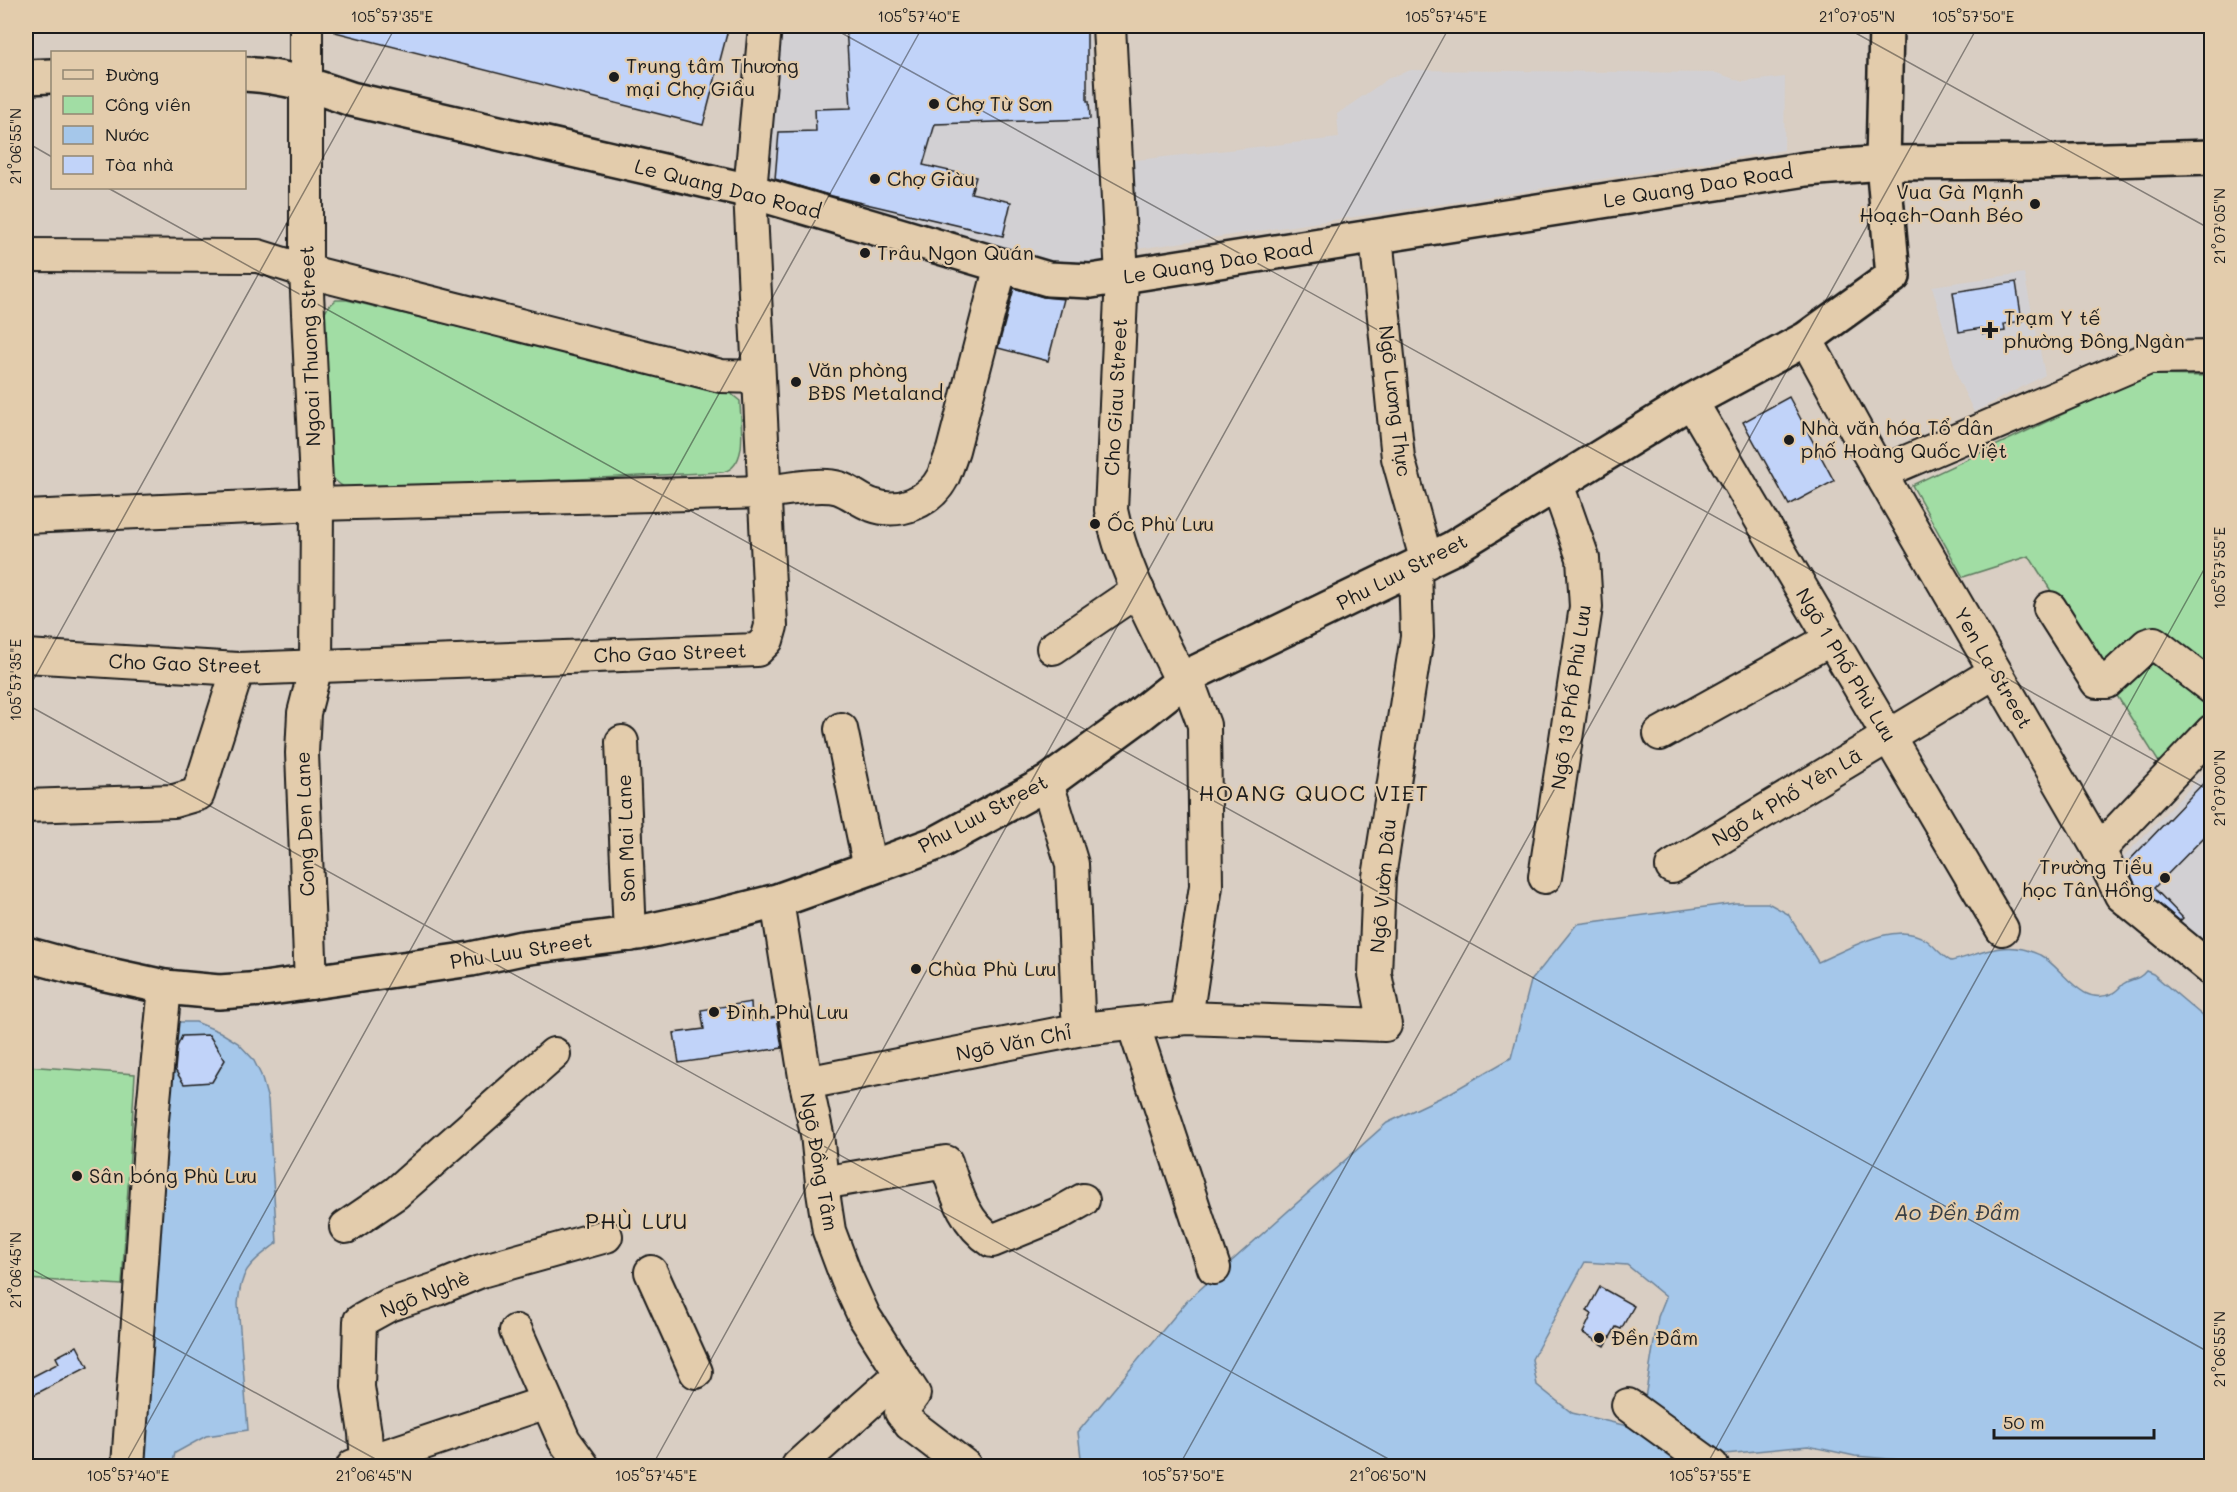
<svg xmlns="http://www.w3.org/2000/svg" width="2237" height="1492" viewBox="0 0 2237 1492" font-family="Mali,sans-serif">
  <style>
    .built { fill: #d2d0d3 }
    .green { fill: #a1dda4; stroke: #5e7c60; stroke-width: 1.5 }
    .water { fill: #a5c7ea; stroke: #6e8398; stroke-width: 1.5 }
    .building { fill: #c1d3f9; stroke: #1c1c1c; stroke-width: 1.5 }
    .lines { fill: none; stroke-linecap: round; stroke-linejoin: round }
    .minor-casing { stroke: #1c1c1c; stroke-width: 36 }
    .major-casing { stroke: #1c1c1c; stroke-width: 38 }
    .minor { stroke: #e3ccac; stroke-width: 32 }
    .major { stroke: #e3ccac; stroke-width: 33 }
    .ticks { fill: none; stroke: #1c1c1c; stroke-width: 1.5; stroke-opacity: 0.45 }
    .poi-dot { fill: #1c1c1c; stroke: #e3ccac; stroke-width: 2 }
    .labels { text-anchor: middle; stroke-width: 4.5; stroke-linejoin: round; paint-order: stroke }
    .poi-label { font-size: 20px; fill: #1c1c1c; stroke: #e3ccac; text-anchor: start }
    .street-label { font-size: 20px; fill: #1c1c1c; stroke: #e3ccac }
    .water-label { font-size: 21px; font-style: italic; fill: #373e45; stroke: #e3ccac }
    .quarter-label { font-size: 22px; letter-spacing: 1.5px; fill: #1c1c1c; stroke: #e3ccac }
    .neatline { fill: none; stroke: #1c1c1c; stroke-width: 2 }
    .ticks-label { font-size: 15px; text-anchor: middle; fill: #1c1c1c }
  </style>
  <rect width="100%" height="100%" fill="#d9cec3"/>
  <filter id="ink" filterUnits="userSpaceOnUse"><feTurbulence type="fractalNoise" baseFrequency=".0167" numOctaves="2"/><feDisplacementMap in="SourceGraphic" scale="12" xChannelSelector="R" yChannelSelector="G"/><feConvolveMatrix kernelMatrix="1 2 1 2 8 2 1 2 1" color-interpolation-filters="sRGB"/></filter>
  <g filter="url(#ink)">
    <g class="built">
      <polygon points="780,26 1089,26 1108,265 1014,259 763,182"/>
      <polygon points="1411,70 1717,73 1743,82 1785,77 1784,150 1462,201 1130,250 1127,161 1339,138 1337,114 1389,78"/>
      <polygon points="2024,273 2045,375 1974,412 1959,381 1932,286"/>
      <polygon points="2211,766 2211,966 2121,891 2117,864"/>
    </g>
    <g class="green">
      <path d="M336,300H347L730,393L740,401C740,422 750,465 723,472L350,490C339,485 333,480 328,469L323,317L328,307Z"/>
      <polygon points="2146,375 2211,376 2211,708 2160,764 2029,556 1963,577 1912,485"/>
      <polygon points="26,1066 135,1074 122,1285 26,1279"/>
    </g>
    <g class="water">
      <path d="M1735,903H1768L1788,914L1818,962C1847,950 1896,919 1926,940C1935,946 1941,956 1951,961C1975,956 1998,943 2023,949C2028,950 2035,953 2040,955C2063,967 2081,1009 2113,993C2117,991 2120,987 2123,984C2132,977 2137,982 2146,971L2153,974L2211,1023V1466H1920L1901,1460L1855,1456L1808,1446L1725,1454L1645,1398L1658,1317L1666,1297L1627,1265L1585,1262L1532,1359L1537,1385L1572,1413L1636,1428L1686,1466H1082L1078,1432L1188,1300L1387,1123L1450,1093L1511,1058L1531,981L1577,924Z"/>
      <path d="M168,1022H196L220,1032L238,1043L253,1059L261,1075L268,1100L277,1243C250,1264 241,1268 238,1304L248,1430L206,1436L175,1453L172,1466H137Z"/>
    </g>
    <g class="building">
      <polygon points="336,26 729,26 703,125 335,32"/>
      <polygon points="846,26 1087,26 1087,101 1089,101 1090,119 935,124 923,165 976,177 971,193 1011,202 1003,236 832,196 775,179 779,132 816,131 815,109 851,108"/>
      <polygon points="2016,282 2022,321 2004,324 2005,331 1983,334 1982,328 1959,332 1953,292"/>
      <polygon points="1014,288 1043,297 1064,299 1048,361 998,348"/>
      <polygon points="1789,397 1834,481 1789,505 1743,422"/>
      <polygon points="2211,775 2211,830 2154,888 2183,918 2180,921 2135,884 2126,864"/>
      <polygon points="751,1002 752,1021 777,1017 782,1048 679,1063 674,1033 704,1029 701,1010"/>
      <polygon points="209,1035 225,1060 212,1082 184,1084 175,1070 177,1047 182,1036"/>
      <polygon points="1600,1287 1634,1306 1621,1329 1616,1327 1605,1346 1583,1333 1592,1314 1587,1311"/>
      <polygon points="77,1346 88,1367 26,1399 26,1380 59,1363 56,1357"/>
    </g>
    <g class="lines">
      <g class="minor-casing">
        <g id="minor">
          <polyline points="306,26 306,271 317,504 316,666 304,713 302,753 311,983"/>
          <path d="M1109,26L1122,277L1111,510C1123,571 1156,627 1182,682"/>
          <polyline points="1376,236 1398,458 1427,562"/>
          <polyline points="26,255 258,256 306,271 721,376 758,377"/>
          <polyline points="1806,339 1868,452 2099,850 2121,895 2212,970"/>
          <polyline points="1691,401 2002,929"/>
          <polyline points="1880,473 2149,358 2212,357"/>
          <path d="M26,517L317,504L765,492C785,490 820,482 839,488C851,492 860,501 872,505C899,515 930,502 943,477C947,468 950,459 953,450L1001,265"/>
          <polyline points="2050,608 2097,682 2107,682 2147,645 2154,643 2212,688"/>
          <polyline points="1053,648 1138,590"/>
          <polyline points="26,656 238,669 757,650 767,640 771,626 750,191 765,26"/>
          <polyline points="841,729 870,868"/>
          <polyline points="1660,734 1831,639"/>
          <polyline points="622,742 630,935"/>
          <polyline points="26,806 174,801 198,794 238,669"/>
          <polyline points="2099,850 2212,731"/>
          <polyline points="1672,867 1995,672"/>
          <polyline points="1545,877 1586,607 1583,558 1557,484"/>
          <polyline points="777,901 806,1083 817,1134 823,1192 829,1231 847,1279 864,1316 901,1374 798,1466"/>
          <polyline points="1186,1018 1206,886 1204,725 1187,679"/>
          <polyline points="1133,1024 1214,1268"/>
          <polyline points="1082,1029 1186,1018 1385,1025 1375,974 1379,877 1417,637 1415,568"/>
          <polyline points="806,1083 1082,1029 1078,1013 1072,864 1047,783"/>
          <path d="M822,1183L946,1162C956,1192 964,1223 992,1241L1058,1214L1083,1200"/>
          <polyline points="346,1227 396,1193 554,1054"/>
          <polyline points="651,1272 696,1372"/>
          <polyline points="516,1331 564,1440 583,1466"/>
          <polyline points="901,1374 914,1394 901,1412 910,1424 965,1466"/>
          <polyline points="1628,1405 1712,1466"/>
          <polyline points="367,1462 547,1402"/>
          <polyline points="128,1466 151,1130 165,987"/>
          <polyline points="353,1466 367,1462 365,1433 358,1387 360,1321 389,1305 437,1289 481,1271 606,1236"/>
        </g>
      </g>
      <g class="major-casing">
        <g id="major">
          <path d="M244,74C284,76 314,86 351,99L750,191L1048,279L1091,281L1806,169L1883,163L2038,162L2212,157"/>
          <polyline points="26,77 52,76"/>
          <polyline points="26,954 73,967 165,987 219,992 264,989 471,959 522,948 638,933 722,915 777,901 870,868 937,843 1047,783 1137,717 1190,675 1453,548 1691,401 1806,339 1893,276 1883,163 1886,26"/>
        </g>
      </g>
      <use href="#minor" class="minor"/>
      <use href="#major" class="major"/>
    </g>
  </g>
  <path class="ticks" d="M829,26L2212,792M1843,26L2212,230M26,142L52,157M108,188L2212,1354M26,693L396,26M26,704L1401,1466M26,1266L388,1466M124,1466L923,26M652,1466L1450,26M1179,1466L1978,26M1706,1466L2212,555"/>
  <g class="poi-dot">
    <circle cx="614" cy="77" r="6"/>
    <circle cx="934" cy="104" r="6"/>
    <circle cx="875" cy="179" r="6"/>
    <circle cx="2035" cy="204" r="6"/>
    <circle cx="865" cy="253" r="6"/>
    <path d="M1987 321h6v6h6v6h-6v6h-6v-6h-6v-6h6z"/>
    <circle cx="796" cy="382" r="6"/>
    <circle cx="1789" cy="440" r="6"/>
    <circle cx="1095" cy="524" r="6"/>
    <circle cx="2165" cy="878" r="6"/>
    <circle cx="916" cy="969" r="6"/>
    <circle cx="714" cy="1012" r="6"/>
    <circle cx="77" cy="1176" r="6"/>
    <circle cx="1599" cy="1338" r="6"/>
  </g>
  <g class="labels">
    <g class="poi-label">
      <text x="626" y="73">Trung tâm Thương<tspan x="626" dy="23">mại Chợ Giầu</tspan></text>
      <text x="946" y="111">Chợ Từ Sơn</text>
      <text x="887" y="186">Chợ Giàu</text>
      <text x="2023" y="199" text-anchor="end">Vua Gà Mạnh<tspan x="2023" dy="23">Hoạch-Oanh Béo</tspan></text>
      <text x="877" y="260">Trâu Ngon Quán</text>
      <text x="2004" y="325">Trạm Y tế<tspan x="2004" dy="23">phường Đông Ngàn</tspan></text>
      <text x="808" y="377">Văn phòng<tspan x="808" dy="23">BĐS Metaland</tspan></text>
      <text x="1801" y="435">Nhà văn hóa Tổ dân<tspan x="1801" dy="23">phố Hoàng Quốc Việt</tspan></text>
      <text x="1107" y="531">Ốc Phù Lưu</text>
      <text x="2153" y="874" text-anchor="end">Trường Tiểu<tspan x="2153" dy="23">học Tân Hồng</tspan></text>
      <text x="928" y="976">Chùa Phù Lưu</text>
      <text x="726" y="1019">Đình Phù Lưu</text>
      <text x="89" y="1183">Sân bóng Phù Lưu</text>
      <text x="1611" y="1345">Đền Đầm</text>
    </g>
    <g class="street-label">
      <text transform="translate(1698 186) rotate(-9)" y="7">Le Quang Dao Road</text>
      <text transform="translate(728 189) rotate(14)" y="7">Le Quang Dao Road</text>
      <text transform="translate(1218 262) rotate(-9)" y="7">Le Quang Dao Road</text>
      <text transform="translate(310 346) rotate(-92)" y="7">Ngoai Thuong Street</text>
      <text transform="translate(1116 397) rotate(-87)" y="7">Cho Giau Street</text>
      <text transform="translate(1395 401) rotate(83)" y="7">Ngõ Lương Thực</text>
      <text transform="translate(1402 572) rotate(-27)" y="7">Phu Luu Street</text>
      <text transform="translate(670 653) rotate(-2)" y="7">Cho Gao Street</text>
      <text transform="translate(185 664) rotate(2)" y="7">Cho Gao Street</text>
      <text transform="translate(1846 665) rotate(59)" y="7">Ngõ 1 Phố Phù Lưu</text>
      <text transform="translate(1993 668) rotate(60)" y="7">Yen La Street</text>
      <text transform="translate(1571 697) rotate(-82)" y="7">Ngõ 13 Phố Phù Lưu</text>
      <text transform="translate(1787 797) rotate(-31)" y="7">Ngõ 4 Phố Yên Lã</text>
      <text transform="translate(983 814) rotate(-28)" y="7">Phu Luu Street</text>
      <text transform="translate(305 824) rotate(-92)" y="7">Cong Den Lane</text>
      <text transform="translate(626 838) rotate(-92)" y="7">Son Mai Lane</text>
      <text transform="translate(1383 886) rotate(-85)" y="7">Ngõ Vườn Dâu</text>
      <text transform="translate(521 951) rotate(-9)" y="7">Phu Luu Street</text>
      <text transform="translate(1014 1043) rotate(-11)" y="7">Ngõ Văn Chỉ</text>
      <text transform="translate(819 1162) rotate(80)" y="7">Ngõ Đồng Tâm</text>
      <text transform="translate(425 1294) rotate(-22)" y="7">Ngõ Nghè</text>
    </g>
    <g class="water-label">
      <text x="1957" y="1220">Ao Đền Đầm</text>
    </g>
    <g class="quarter-label">
      <text x="1314" y="801">HOANG QUOC VIET</text>
      <text x="637" y="1229">PHÙ LƯU</text>
    </g>
  </g>
  <rect width="2237" height="1492" fill="none" stroke="#e3ccac" stroke-width="66"/>
  <rect x="51" y="51" width="195" height="138" fill="#e3ccac" stroke="#938672" stroke-width="1.5"/>
  <rect x="63" y="70" width="30" height="9" fill="#e3ccac" stroke="#938672" stroke-width="1.5"/>
  <text x="105" y="81" font-size="18" fill="#1c1c1c">Đường</text>
  <rect x="63" y="96" width="30" height="18" fill="#a1dda4" stroke="#938672" stroke-width="1.5"/>
  <text x="105" y="111" font-size="18" fill="#1c1c1c">Công viên</text>
  <rect x="63" y="126" width="30" height="18" fill="#a5c7ea" stroke="#938672" stroke-width="1.5"/>
  <text x="105" y="141" font-size="18" fill="#1c1c1c">Nước</text>
  <rect x="63" y="156" width="30" height="18" fill="#c1d3f9" stroke="#938672" stroke-width="1.5"/>
  <text x="105" y="171" font-size="18" fill="#1c1c1c">Tòa nhà</text>
  <path d="M1994 1429v9h160v-9" fill="none" stroke="#1c1c1c" stroke-width="3"/>
  <text x="2003" y="1429" font-size="18" fill="#1c1c1c" stroke="#e3ccac" stroke-width="4.5" paint-order="stroke">50 m</text>
  <rect x="33" y="33" width="2171" height="1426" class="neatline"/>
  <g class="ticks-label">
    <text x="392" y="22">105°57'35"E</text>
    <text x="919" y="22">105°57'40"E</text>
    <text x="1446" y="22">105°57'45"E</text>
    <text x="1857" y="22">21°07'05"N</text>
    <text x="1973" y="22">105°57'50"E</text>
    <text transform="translate(16 146) rotate(-90)" y="5">21°06'55"N</text>
    <text transform="translate(2220 226) rotate(-90)" y="5">21°07'05"N</text>
    <text transform="translate(2220 568) rotate(-90)" y="5">105°57'55"E</text>
    <text transform="translate(16 680) rotate(-90)" y="5">105°57'35"E</text>
    <text transform="translate(2220 788) rotate(-90)" y="5">21°07'00"N</text>
    <text transform="translate(16 1270) rotate(-90)" y="5">21°06'45"N</text>
    <text transform="translate(2220 1349) rotate(-90)" y="5">21°06'55"N</text>
    <text x="128" y="1481">105°57'40"E</text>
    <text x="374" y="1481">21°06'45"N</text>
    <text x="656" y="1481">105°57'45"E</text>
    <text x="1183" y="1481">105°57'50"E</text>
    <text x="1388" y="1481">21°06'50"N</text>
    <text x="1710" y="1481">105°57'55"E</text>
  </g>
</svg>
